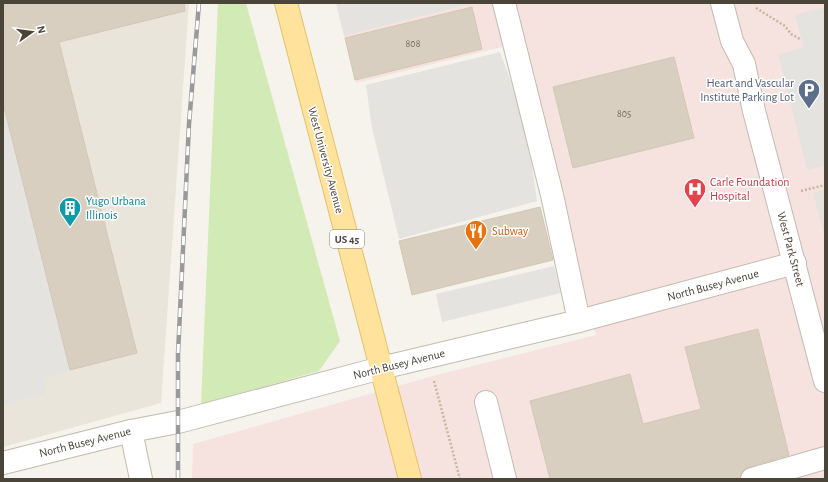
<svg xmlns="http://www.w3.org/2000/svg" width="828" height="482" viewBox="0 0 828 482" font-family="'Alegreya Sans',sans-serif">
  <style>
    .residential { fill: #eae5da }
    .medical { fill: #f6e3e0 }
    .green { fill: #d2eab5 }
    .parking { fill: #e5e3e0 }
    .building { fill: #d8cfc1; stroke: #d3c7b4 }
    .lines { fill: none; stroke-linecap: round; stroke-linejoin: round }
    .minor-casing { stroke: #c2bbae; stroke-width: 24 }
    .major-casing { stroke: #e6c16a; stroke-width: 24 }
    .path { stroke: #c4b79f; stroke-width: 2.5; stroke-dasharray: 2 2; stroke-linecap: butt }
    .minor { stroke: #fff; stroke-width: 22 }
    .major { stroke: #ffe39c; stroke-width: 22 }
    .rail-casing { stroke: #9a9a9a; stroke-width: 4.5 }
    .rail { stroke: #fff; stroke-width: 3; stroke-dasharray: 9; stroke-linecap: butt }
    .labels { text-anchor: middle; stroke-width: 3; stroke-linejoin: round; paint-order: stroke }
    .number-label { font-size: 10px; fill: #6e675b }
    .shield { fill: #fff; stroke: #817c74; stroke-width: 1 }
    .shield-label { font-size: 11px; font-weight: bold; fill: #4b4439 }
    .service-label { font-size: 12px; fill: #4e5e75; stroke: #fff; text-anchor: end }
    .street-label { font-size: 12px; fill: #4b4439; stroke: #fff }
    .health-label { font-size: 12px; fill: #be3a42; stroke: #fff; text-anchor: start }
    .culture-label { font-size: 12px; fill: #0d838f; stroke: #fff; text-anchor: start }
    .food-label { font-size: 12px; fill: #c56008; stroke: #fff; text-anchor: start }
  </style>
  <rect width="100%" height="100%" fill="#f6f3ec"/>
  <polygon class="residential" points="3,3 189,3 161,403 3,447"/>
  <polygon class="medical" points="336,3 825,3 825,479 192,479 193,444 433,376 596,335 522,42 356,83"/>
  <polygon class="green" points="218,3 246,3 340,341 319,371 201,404"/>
  <g class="parking">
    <polygon points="336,3 473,3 344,36"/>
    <polygon points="825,7 825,166 807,170 778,54 798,49 803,46 795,15"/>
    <polygon points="500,52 517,99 529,145 537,201 399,239 372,128 366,85"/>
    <polygon points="3,103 70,370 43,378 46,394 3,405"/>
    <polygon points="825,189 825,238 813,193"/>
    <polygon points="554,266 561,293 442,322 436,294"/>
  </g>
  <g class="building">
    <polygon points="3,3 184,3 185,11 59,42 137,353 70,370 3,103"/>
    <polygon points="472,7 482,49 355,80 345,38"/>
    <polygon points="674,57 694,138 573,168 553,87"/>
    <polygon points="540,207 553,260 412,295 399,241"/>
    <polygon points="758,329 789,455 749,467 743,471 740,477 732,479 550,479 530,401 630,374 643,424 701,409 685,347"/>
  </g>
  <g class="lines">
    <g class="minor-casing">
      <g id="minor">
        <polyline points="504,3 552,195 579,321"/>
        <polyline points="722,3 732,41 744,64 754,111 825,381"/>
        <polyline points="486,402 505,479"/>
        <polyline points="131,431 141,479"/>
        <polyline points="3,463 131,431 178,422 381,368 579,321 795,263"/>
        <polyline points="752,479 825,458"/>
      </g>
    </g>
    <g class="major-casing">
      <polyline id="major" points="286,3 410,479"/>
    </g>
    <g class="path">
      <polyline points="756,8 785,26 791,34 800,39"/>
      <polyline points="801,191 825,185"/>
      <polyline points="434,381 460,479"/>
    </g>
    <use href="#minor" class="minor"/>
    <use href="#major" class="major"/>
    <g class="rail-casing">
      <polyline id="rail" points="178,479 178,354 189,124 199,3"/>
    </g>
    <use href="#rail" class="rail"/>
  </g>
  <defs>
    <g id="parking-pin" transform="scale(1.15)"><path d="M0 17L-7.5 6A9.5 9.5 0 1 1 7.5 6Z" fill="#5c6f8a" stroke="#fff"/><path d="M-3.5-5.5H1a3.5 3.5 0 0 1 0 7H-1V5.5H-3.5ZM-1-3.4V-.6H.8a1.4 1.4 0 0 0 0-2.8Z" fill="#fff"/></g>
    <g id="hospital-pin" transform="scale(1.15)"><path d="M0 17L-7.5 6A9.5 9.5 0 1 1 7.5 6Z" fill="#e0444e" stroke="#fff"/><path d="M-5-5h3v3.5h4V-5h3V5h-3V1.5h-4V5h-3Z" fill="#fff"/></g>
    <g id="building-pin" transform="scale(1.15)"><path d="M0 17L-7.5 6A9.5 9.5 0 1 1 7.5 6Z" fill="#0f9aa8" stroke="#fff"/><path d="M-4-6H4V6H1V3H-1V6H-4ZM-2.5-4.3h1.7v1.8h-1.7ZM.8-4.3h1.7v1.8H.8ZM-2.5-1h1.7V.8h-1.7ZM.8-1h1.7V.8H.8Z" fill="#fff"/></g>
    <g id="restaurant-pin" transform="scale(1.15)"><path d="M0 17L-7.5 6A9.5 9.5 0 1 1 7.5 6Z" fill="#e8710a" stroke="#fff"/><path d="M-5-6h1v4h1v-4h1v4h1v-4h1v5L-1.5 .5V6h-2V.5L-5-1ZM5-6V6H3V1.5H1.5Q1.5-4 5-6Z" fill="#fff"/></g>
  </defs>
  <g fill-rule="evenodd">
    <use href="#parking-pin" x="809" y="90"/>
    <use href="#hospital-pin" x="695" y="189"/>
    <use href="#building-pin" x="70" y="208"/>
    <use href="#restaurant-pin" x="476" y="231"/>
  </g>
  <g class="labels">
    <g class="number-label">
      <text x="413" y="47">808</text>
      <text x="624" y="117">805</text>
    </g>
    <rect class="shield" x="330" y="230" width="34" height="18" rx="3"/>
    <g class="shield-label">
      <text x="347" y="243">US 45</text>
    </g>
    <g class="service-label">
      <text x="794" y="87">Heart and Vascular<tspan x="794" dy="14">Institute Parking Lot</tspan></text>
    </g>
    <g class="street-label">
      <text transform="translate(326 160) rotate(75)" y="4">West University Avenue</text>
      <text transform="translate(791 249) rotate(75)" y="4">West Park Street</text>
      <text transform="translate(713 285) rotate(-15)" y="4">North Busey Avenue</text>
      <text transform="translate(399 364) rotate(-14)" y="4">North Busey Avenue</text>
      <text transform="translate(85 442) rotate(-14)" y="4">North Busey Avenue</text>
    </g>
    <g class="health-label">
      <text x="710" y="186">Carle Foundation<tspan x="710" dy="14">Hospital</tspan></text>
    </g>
    <g class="culture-label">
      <text x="86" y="205">Yugo Urbana<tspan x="86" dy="14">Illinois</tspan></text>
    </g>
    <g class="food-label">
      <text x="492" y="235">Subway</text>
    </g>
  </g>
  <rect width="828" height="482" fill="none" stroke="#4b4439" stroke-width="8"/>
  <g transform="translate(32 32) rotate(76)" stroke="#ffffff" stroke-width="3" paint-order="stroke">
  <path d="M0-3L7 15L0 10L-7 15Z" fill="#4b4439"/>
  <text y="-6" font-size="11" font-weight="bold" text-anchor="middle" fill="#4b4439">N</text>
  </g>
</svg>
